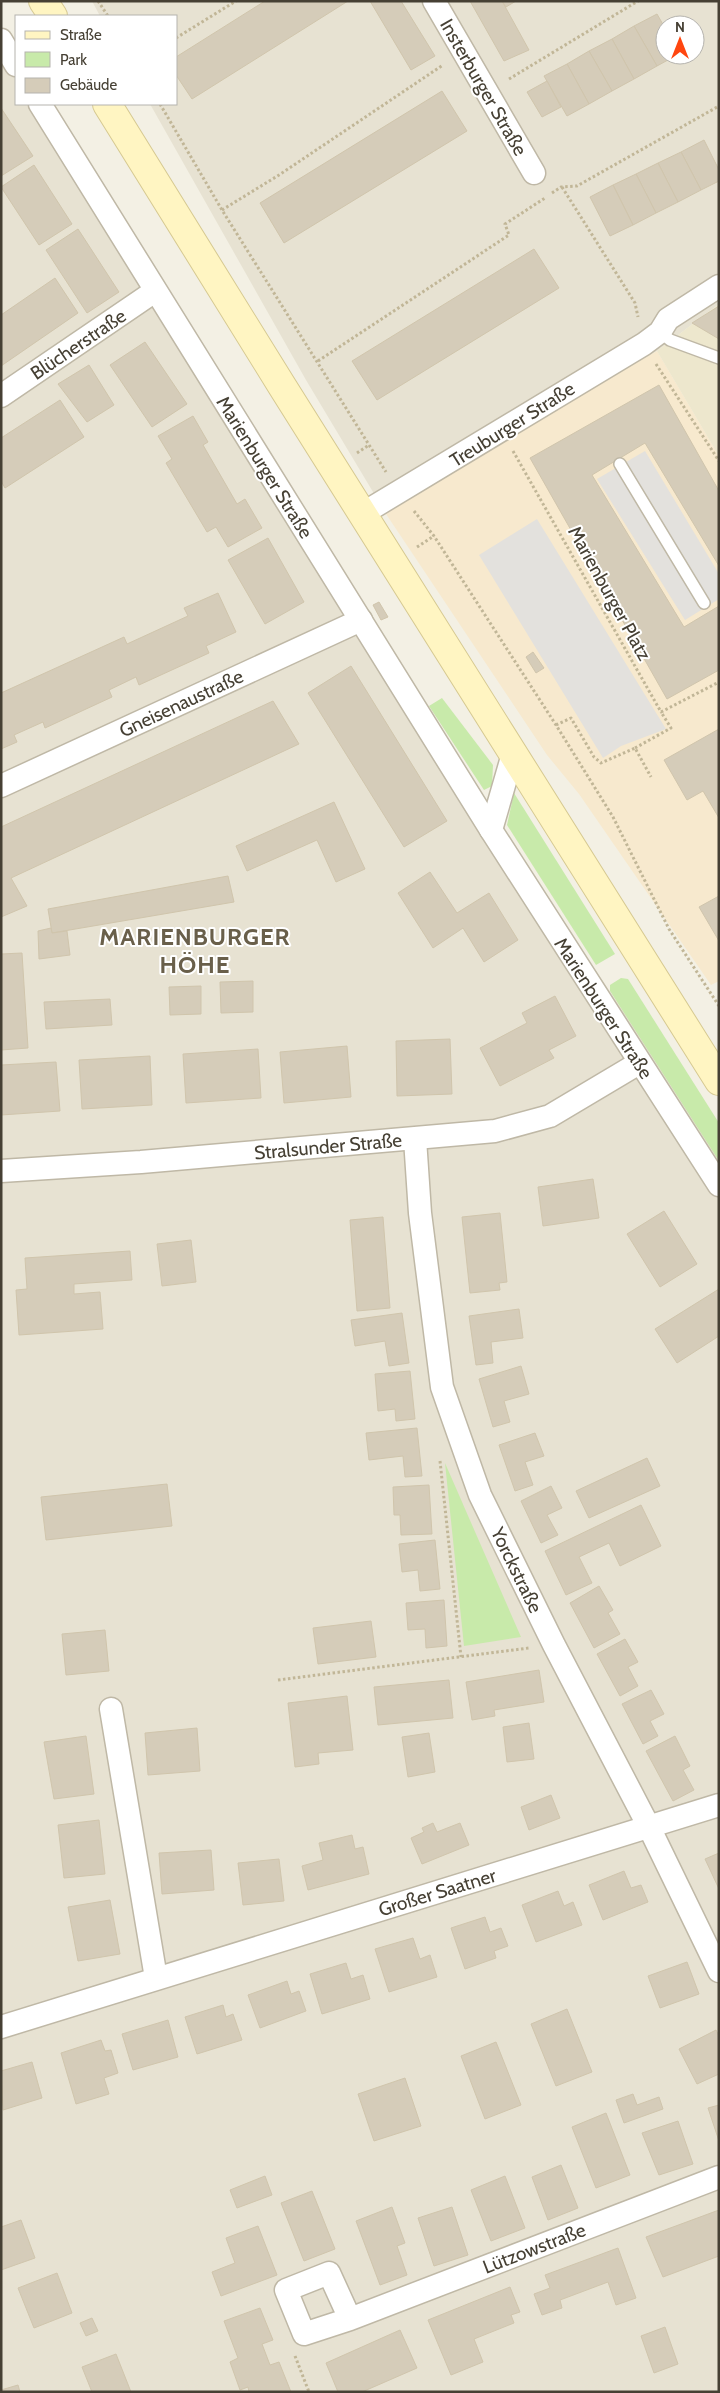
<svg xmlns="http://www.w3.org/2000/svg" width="720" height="2393" viewBox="0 0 720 2393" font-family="Cabin,sans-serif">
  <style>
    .residential { fill: #e7e2d2; fill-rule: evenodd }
    .commercial { fill: #f7e9ce }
    .education { fill: #ede7cd }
    .green { fill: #c8eaaa }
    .parking { fill: #e3e1dd }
    .building { fill: #d5ccb9; stroke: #d0c5ac }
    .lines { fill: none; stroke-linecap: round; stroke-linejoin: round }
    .service-casing { stroke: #bfb8a6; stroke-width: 14 }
    .minor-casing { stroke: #bfb8a6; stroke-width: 25 }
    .secondary-casing { stroke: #d6c991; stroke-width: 30 }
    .path { stroke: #c1b697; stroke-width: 3; stroke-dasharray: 2.5 2.5; stroke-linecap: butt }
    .service { stroke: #fff; stroke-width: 11 }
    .minor { stroke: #fff; stroke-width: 22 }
    .secondary { stroke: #fff5c2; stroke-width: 28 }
    .labels { text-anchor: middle; stroke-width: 4; stroke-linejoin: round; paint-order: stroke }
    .street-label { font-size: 19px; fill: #464034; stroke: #fff }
    .district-label { font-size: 24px; font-weight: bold; letter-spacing: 1px; fill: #695f4a; stroke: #fff }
  </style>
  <rect width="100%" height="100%" fill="#f3f0e4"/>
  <g class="residential">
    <path d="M92,1H719V304L657,351L382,507L306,380L150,104H176V16H100ZM665,25H695V55H665Z"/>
    <polygon points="1,27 16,51 16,104 49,104 519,857 719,1153 719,2392 1,2392"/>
  </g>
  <polygon class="commercial" points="657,351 719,456 719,981 711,985 579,794 547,755 382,508"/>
  <polygon class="education" points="719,304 719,456 657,351"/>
  <g class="green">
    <polygon points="442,698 493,765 492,786 484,790 429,706"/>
    <polygon points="514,793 615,954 596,965 507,825"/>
    <polygon points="621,978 628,979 719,1123 719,1161 610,991 610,985"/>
    <polygon points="445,1463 521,1637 464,1646"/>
  </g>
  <g class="parking">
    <polygon points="645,451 719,574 719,599 685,620 597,479"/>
    <polygon points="537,519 666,729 621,746 603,758 479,555"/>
  </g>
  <g class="building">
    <polygon points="265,1 348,1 192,99 176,75 176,57"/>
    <polygon points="370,1 401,1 435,56 411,70"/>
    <polygon points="470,1 502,1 529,50 504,61"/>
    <polygon points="502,1 516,1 506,7"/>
    <polygon points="657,14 665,28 665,55 677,55 657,66 634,26"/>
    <polygon points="634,26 657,66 634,79 612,39"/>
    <polygon points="612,39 634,79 612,91 589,51"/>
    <polygon points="589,51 612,91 589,104 567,64"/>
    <polygon points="567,64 589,104 567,116 544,76"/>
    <polygon points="547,81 561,107 542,117 527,92"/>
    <polygon points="442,91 467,131 284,243 260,203"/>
    <polygon points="1,108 33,156 1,176"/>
    <polygon points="704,140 719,170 719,181 701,190 681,152"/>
    <polygon points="681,152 701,190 678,202 658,163"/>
    <polygon points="658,163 678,202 656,213 636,174"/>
    <polygon points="34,165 72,224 39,245 1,187"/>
    <polygon points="636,174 656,213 633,225 613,185"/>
    <polygon points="613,185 633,225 610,236 590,197"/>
    <polygon points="78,229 119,292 87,313 46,250"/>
    <polygon points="534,249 559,288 377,400 352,361"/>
    <polygon points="55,278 78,313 1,366 1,315"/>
    <polygon points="719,306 719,339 692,323"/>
    <polygon points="145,342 187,404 152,427 110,365"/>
    <polygon points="89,365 114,405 87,422 58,384"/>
    <polygon points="659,385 719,491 719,566 645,443 592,475 684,627 719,606 719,670 667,699 530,458"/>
    <polygon points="60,400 84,437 5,488 1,481 1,438"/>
    <polygon points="193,416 208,442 203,445 237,504 245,499 262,528 228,547 216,527 207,532 166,463 172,459 158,436"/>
    <polygon points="268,538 304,602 265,624 228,560"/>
    <polygon points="218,593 236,632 206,646 209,653 139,685 136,677 109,690 112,697 45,728 43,722 14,735 17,742 1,749 1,693 124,637 127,644 188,616 184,608"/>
    <polygon points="379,602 388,617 381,620 373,605"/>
    <polygon points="533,652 544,668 536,673 526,657"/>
    <polygon points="351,666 447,821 404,847 308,693"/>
    <polygon points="273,701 299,744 11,878 27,906 1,917 1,827"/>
    <polygon points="719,729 719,818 703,791 687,800 664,760"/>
    <polygon points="334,802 365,869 336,882 317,840 247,871 236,846"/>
    <polygon points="430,872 457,913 489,893 518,940 484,962 463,928 433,948 398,893"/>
    <polygon points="228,876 234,902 52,933 48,909"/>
    <polygon points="719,896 719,941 699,907"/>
    <polygon points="51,928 52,933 67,931 70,955 39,959 38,931"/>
    <polygon points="22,953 28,1048 1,1050 1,954"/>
    <polygon points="253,981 253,1012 221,1013 220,982"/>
    <polygon points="201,986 201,1014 170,1015 169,987"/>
    <polygon points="555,996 576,1036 549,1050 554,1058 500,1086 480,1048 527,1023 522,1013"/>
    <polygon points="110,999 112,1025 46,1029 44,1002"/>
    <polygon points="450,1039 452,1094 397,1096 396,1041"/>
    <polygon points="347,1046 351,1097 284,1103 280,1052"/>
    <polygon points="258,1049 261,1098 186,1103 183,1054"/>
    <polygon points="150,1056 152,1105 82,1109 79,1060"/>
    <polygon points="56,1062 60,1111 1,1115 1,1065"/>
    <polygon points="593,1179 599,1218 543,1226 538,1187"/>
    <polygon points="664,1211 697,1264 660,1287 627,1234"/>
    <polygon points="500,1213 507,1282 499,1283 500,1290 470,1293 462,1217"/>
    <polygon points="383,1217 390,1308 357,1311 350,1220"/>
    <polygon points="191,1240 196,1282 162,1286 157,1244"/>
    <polygon points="130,1251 132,1280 74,1284 74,1294 100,1292 103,1329 19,1335 16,1290 27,1289 25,1258"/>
    <polygon points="719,1289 719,1336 677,1363 655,1329"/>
    <polygon points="519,1309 523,1338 491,1342 493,1363 476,1365 469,1316"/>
    <polygon points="402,1313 409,1363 389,1366 385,1341 355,1346 351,1320"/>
    <polygon points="521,1366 529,1394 504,1401 510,1422 493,1427 479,1379"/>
    <polygon points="410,1371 415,1419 396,1421 395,1409 378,1411 375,1374"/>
    <polygon points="417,1428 422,1476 405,1477 403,1456 369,1460 366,1433"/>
    <polygon points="535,1433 544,1456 525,1462 533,1485 515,1491 499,1445"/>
    <polygon points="647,1458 660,1486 589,1518 576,1491"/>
    <polygon points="167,1484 172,1526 46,1540 41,1497"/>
    <polygon points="429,1485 432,1534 401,1535 400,1515 394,1515 393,1487"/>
    <polygon points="551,1486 562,1508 547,1515 558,1535 541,1543 521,1501"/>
    <polygon points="641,1505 661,1546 620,1566 609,1543 579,1557 592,1583 566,1595 545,1551"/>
    <polygon points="435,1540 440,1589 420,1591 418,1570 402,1572 399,1544"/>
    <polygon points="599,1586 613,1610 608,1613 620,1634 594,1648 570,1603"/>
    <polygon points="444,1600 447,1646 426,1648 425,1629 408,1630 406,1603"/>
    <polygon points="371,1621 376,1657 318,1664 313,1628"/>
    <polygon points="105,1630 109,1671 66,1675 62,1634"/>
    <polygon points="625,1639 638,1662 628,1667 638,1686 620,1696 597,1654"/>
    <polygon points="539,1670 544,1702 494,1710 495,1716 472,1720 466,1682"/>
    <polygon points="449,1680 453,1718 378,1725 374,1687"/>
    <polygon points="651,1690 664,1714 650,1721 658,1736 643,1744 622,1704"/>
    <polygon points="347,1696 353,1750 318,1753 319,1764 295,1767 288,1703"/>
    <polygon points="529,1723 534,1759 507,1762 503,1727"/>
    <polygon points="197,1728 200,1771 148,1775 145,1733"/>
    <polygon points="429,1733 435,1772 408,1777 402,1737"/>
    <polygon points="86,1736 94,1794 54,1799 44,1742"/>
    <polygon points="675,1736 690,1766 683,1770 694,1790 673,1801 646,1751"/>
    <polygon points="551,1795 560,1818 529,1830 521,1807"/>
    <polygon points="99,1820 105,1874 64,1878 58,1825"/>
    <polygon points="433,1823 437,1832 460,1823 469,1845 422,1864 411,1838 424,1832 422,1828"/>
    <polygon points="352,1835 355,1849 363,1847 369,1874 308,1890 302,1866 323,1860 319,1843"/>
    <polygon points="211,1850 214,1890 162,1894 159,1853"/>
    <polygon points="719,1853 719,1889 705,1859"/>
    <polygon points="279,1859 284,1901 243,1905 238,1863"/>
    <polygon points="624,1871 631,1888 641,1885 648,1902 603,1920 589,1885"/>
    <polygon points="558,1891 564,1906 573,1902 582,1925 536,1942 522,1905"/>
    <polygon points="110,1900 120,1954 78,1961 68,1907"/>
    <polygon points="485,1917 490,1932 501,1928 508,1946 494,1951 496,1958 465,1969 451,1928"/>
    <polygon points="413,1938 420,1959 430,1955 437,1977 389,1992 375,1949"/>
    <polygon points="687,1962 699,1994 660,2008 648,1976"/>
    <polygon points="346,1963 351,1979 363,1975 370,1999 322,2014 310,1974"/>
    <polygon points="287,1981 291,1994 299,1991 306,2011 260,2028 248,1995"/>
    <polygon points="223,2005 226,2017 233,2014 242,2040 197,2054 185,2017"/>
    <polygon points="567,2009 592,2072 556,2086 531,2024"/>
    <polygon points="168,2020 178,2057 133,2070 122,2034"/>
    <polygon points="716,2030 719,2036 719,2074 697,2084 679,2049"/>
    <polygon points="101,2040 105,2051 111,2050 118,2073 104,2078 109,2094 76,2104 61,2053"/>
    <polygon points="496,2042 521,2105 485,2119 461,2056"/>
    <polygon points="32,2062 42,2098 3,2110 1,2071"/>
    <polygon points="405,2078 421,2126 374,2141 358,2094"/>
    <polygon points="633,2094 637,2105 659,2097 663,2109 624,2123 616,2100"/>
    <polygon points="719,2105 719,2141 708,2108"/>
    <polygon points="606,2113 630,2175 596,2188 572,2127"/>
    <polygon points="678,2121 693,2164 659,2175 642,2133"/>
    <polygon points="561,2165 578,2208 548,2220 532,2177"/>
    <polygon points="265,2176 272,2195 237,2208 230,2190"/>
    <polygon points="505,2176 525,2228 491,2241 471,2190"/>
    <polygon points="312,2191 335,2249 304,2261 281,2203"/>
    <polygon points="392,2207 405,2243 397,2246 407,2275 380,2285 356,2221"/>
    <polygon points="452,2207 468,2255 434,2266 418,2218"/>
    <polygon points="719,2210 719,2256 663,2277 646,2237"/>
    <polygon points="21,2220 35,2258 1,2270 1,2227"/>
    <polygon points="258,2226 277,2275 221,2296 212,2272 235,2263 226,2238"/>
    <polygon points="618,2248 636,2298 616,2305 608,2282 560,2300 562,2308 542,2315 534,2294 550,2288 545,2275"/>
    <polygon points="57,2273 72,2313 34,2328 18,2288"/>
    <polygon points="510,2287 520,2312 511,2315 514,2323 474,2339 483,2362 451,2375 428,2320"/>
    <polygon points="260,2308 273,2340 262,2344 270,2365 279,2362 291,2392 249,2392 248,2387 240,2390 230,2362 238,2358 224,2321"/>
    <polygon points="92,2318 98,2331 86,2336 80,2323"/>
    <polygon points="665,2327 678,2364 654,2373 641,2336"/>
    <polygon points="400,2330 417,2368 362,2392 338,2392 326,2363"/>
    <polygon points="116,2354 131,2392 92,2392 82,2367"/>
    <polygon points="18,2385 20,2392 1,2392 1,2390"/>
  </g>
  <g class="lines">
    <g class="service-casing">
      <g id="service">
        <polyline points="660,332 670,340 719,358"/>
        <polyline points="620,464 704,603"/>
      </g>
    </g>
    <g class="minor-casing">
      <g id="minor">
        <polyline points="434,1 534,173"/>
        <polyline points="1,40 16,65"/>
        <polyline points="40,104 491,830 719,1185"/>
        <polyline points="1,396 155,291"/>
        <polyline points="362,514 644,344 660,332 668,319 719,286"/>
        <polyline points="1,786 361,620"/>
        <polyline points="491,830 513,754"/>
        <polyline points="415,1139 420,1213 442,1387 480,1495 554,1645 649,1827 719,1971"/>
        <polyline points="1,1171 141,1162 495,1131 550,1116 639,1063"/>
        <polyline points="111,1709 156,1978"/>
        <polyline points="1,2027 719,1805"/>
        <polyline points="350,2319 329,2273 286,2290 304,2334 350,2319 719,2177"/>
      </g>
    </g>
    <g class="secondary-casing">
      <g id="secondary">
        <polyline points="43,1 53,16"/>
        <polyline points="107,104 282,386 719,1081"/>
      </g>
    </g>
    <g class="path">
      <polyline points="98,1 108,16"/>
      <polyline points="176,38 236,1"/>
      <polyline points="509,79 638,1"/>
      <polyline points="160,104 222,210 386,472"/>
      <polyline points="562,187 635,303 638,317"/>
      <polyline points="552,193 561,187 577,186 719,106"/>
      <polyline points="222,210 279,175 443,65"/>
      <polyline points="318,361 509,235 505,224 545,198"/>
      <polyline points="656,364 719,461"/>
      <polyline points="513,451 661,712 719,682"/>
      <polyline points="357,453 369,445"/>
      <polyline points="414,511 434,536 556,725 613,817 669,929 719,1006"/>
      <polyline points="417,547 434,536"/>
      <polyline points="556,725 571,718 594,757 601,763 635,748 651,777"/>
      <polyline points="635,748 671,728 661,712"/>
      <polyline points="440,1461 461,1657"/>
      <polyline points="278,1680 529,1648"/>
      <polyline points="295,2356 309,2392"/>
    </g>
    <use href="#service" class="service"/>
    <use href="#minor" class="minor"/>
    <use href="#secondary" class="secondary"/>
  </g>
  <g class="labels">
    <g class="street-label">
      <text transform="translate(484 87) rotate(60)" y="7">Insterburger Straße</text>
      <text transform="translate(78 344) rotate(-34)" y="7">Blücherstraße</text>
      <text transform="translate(512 424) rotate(-32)" y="7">Treuburger Straße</text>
      <text transform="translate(265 467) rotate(58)" y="7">Marienburger Straße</text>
      <text transform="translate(610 593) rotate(61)" y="7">Marienburger Platz</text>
      <text transform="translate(181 703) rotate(-25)" y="7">Gneisenaustraße</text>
      <text transform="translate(604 1008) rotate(57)" y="7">Marienburger Straße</text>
      <text transform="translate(328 1146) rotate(-5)" y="7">Stralsunder Straße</text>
      <text transform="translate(517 1570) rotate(64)" y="7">Yorckstraße</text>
      <text transform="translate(437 1892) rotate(-17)" y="7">Großer Saatner</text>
      <text transform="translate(534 2248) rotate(-21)" y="7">Lützowstraße</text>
    </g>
    <g class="district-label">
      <text x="195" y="945">MARIENBURGER<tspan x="195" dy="28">HÖHE</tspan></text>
    </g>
  </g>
  <rect width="720" height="2393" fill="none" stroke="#464034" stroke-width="5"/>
  <rect x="15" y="15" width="162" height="90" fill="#ffffff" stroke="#b5b3ae"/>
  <rect x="25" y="31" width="25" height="8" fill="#fff5c2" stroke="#b5b3ae"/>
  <text x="60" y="40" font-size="15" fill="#464034">Straße</text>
  <rect x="25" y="52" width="25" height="15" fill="#c8eaaa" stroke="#b5b3ae"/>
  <text x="60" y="65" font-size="15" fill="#464034">Park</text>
  <rect x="25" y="78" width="25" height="15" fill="#d5ccb9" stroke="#b5b3ae"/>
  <text x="60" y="90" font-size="15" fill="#464034">Gebäude</text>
  <g transform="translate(680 40)"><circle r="24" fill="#ffffff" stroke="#b5b3ae"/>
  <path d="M0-4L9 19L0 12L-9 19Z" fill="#ff460f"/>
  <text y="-8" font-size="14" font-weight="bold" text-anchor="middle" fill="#464034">N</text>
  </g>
</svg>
